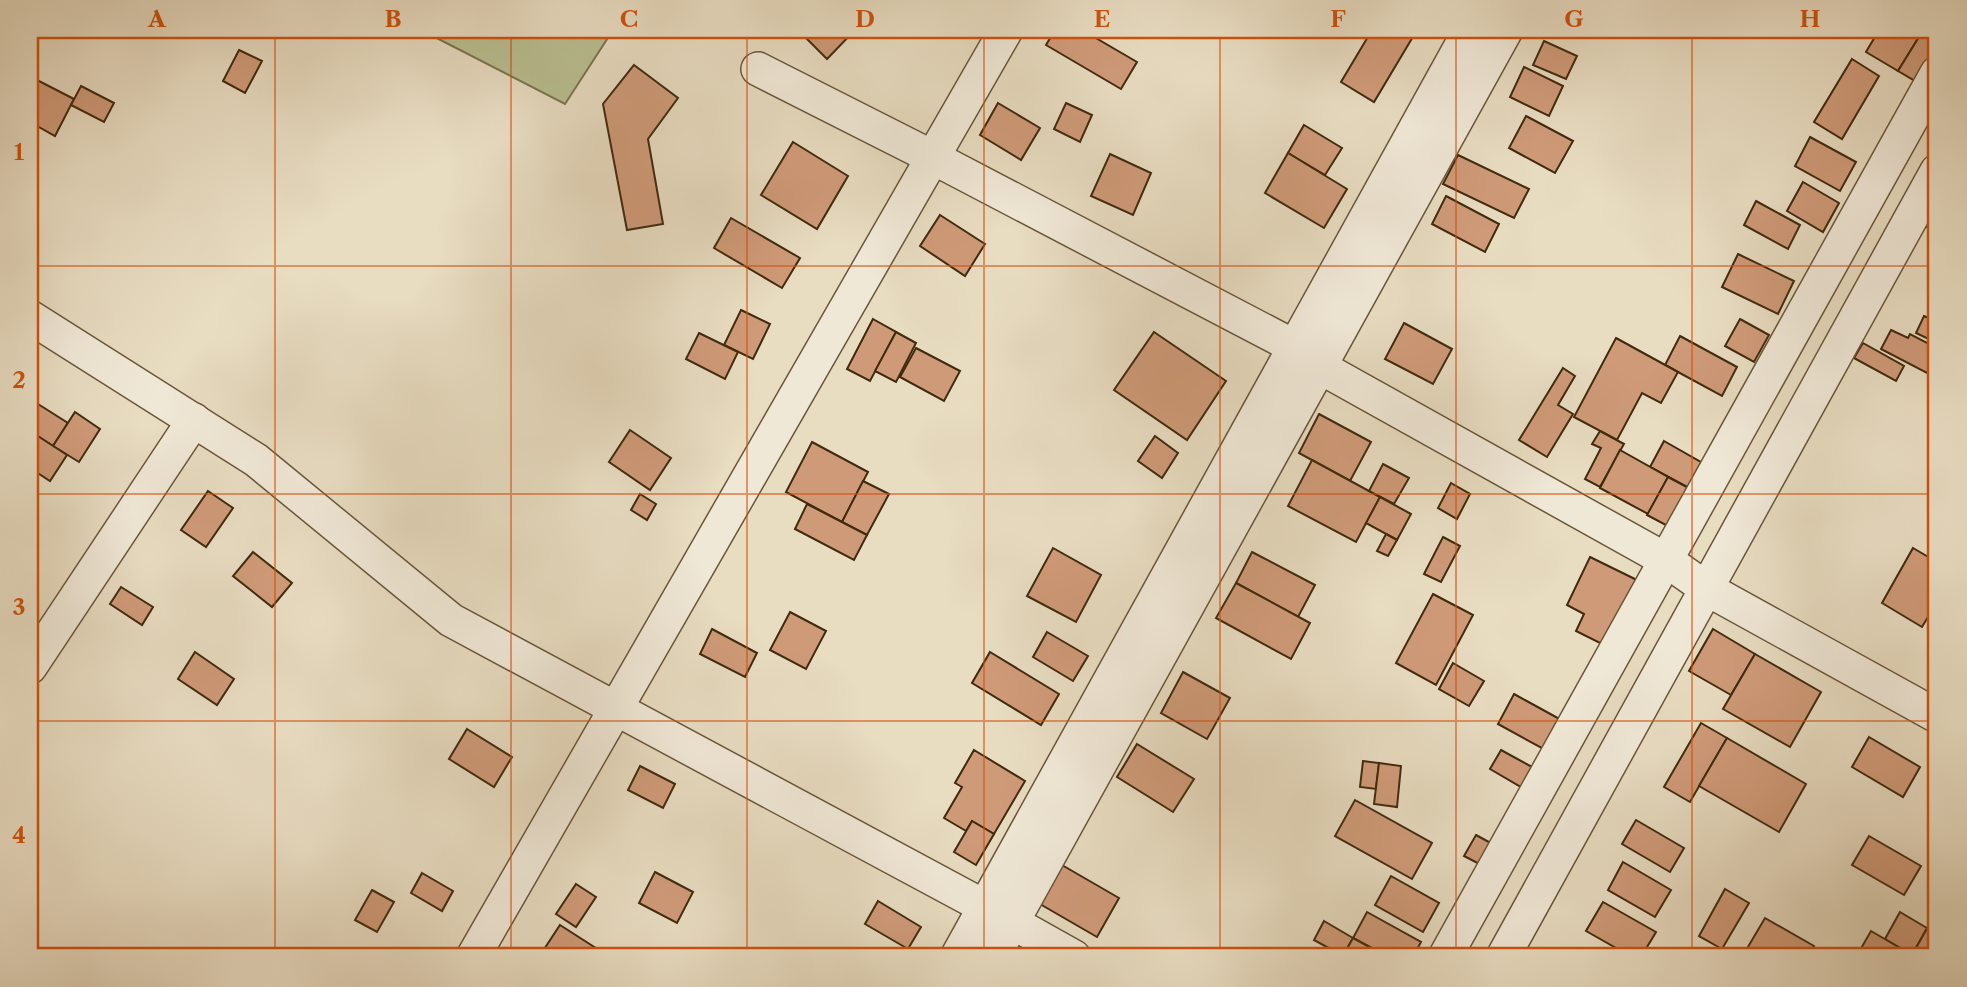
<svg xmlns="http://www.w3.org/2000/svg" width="1967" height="987" viewBox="0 0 1967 987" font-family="'Libre Caslon Text',serif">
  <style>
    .green { fill: #b9bf91; stroke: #7c744f; stroke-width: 2 }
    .building { fill: #cf9a78; stroke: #402a0d; stroke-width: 2 }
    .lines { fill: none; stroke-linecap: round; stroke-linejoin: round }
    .minor-casing { stroke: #6a563a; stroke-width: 36 }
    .minor { stroke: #f0e8d7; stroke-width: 33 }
    .grid { fill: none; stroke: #cf520c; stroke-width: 2; stroke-opacity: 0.55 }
    .neatline { fill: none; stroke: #cf520c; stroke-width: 2.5 }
    .grid-label { font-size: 23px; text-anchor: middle; font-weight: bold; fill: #cf520c }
  </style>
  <rect width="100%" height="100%" fill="#e8dcc1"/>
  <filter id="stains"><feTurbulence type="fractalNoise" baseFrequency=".00286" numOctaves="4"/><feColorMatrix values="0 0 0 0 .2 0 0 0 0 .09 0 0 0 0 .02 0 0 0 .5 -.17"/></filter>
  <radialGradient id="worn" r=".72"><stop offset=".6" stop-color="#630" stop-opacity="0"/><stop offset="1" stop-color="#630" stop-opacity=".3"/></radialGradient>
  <polygon class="green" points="421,30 613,30 565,104"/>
  <g class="building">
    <polygon points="798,30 853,30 854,31 827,59"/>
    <polygon points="1055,30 1082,30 1137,62 1121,89 1046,45"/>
    <polygon points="1372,30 1417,30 1374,102 1341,82"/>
    <polygon points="1879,30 1918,30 1922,32 1898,71 1866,52"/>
    <polygon points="1922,32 1937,41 1937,58 1922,85 1898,71"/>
    <polygon points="1544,41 1577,56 1566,79 1533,65"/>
    <polygon points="239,50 262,61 245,93 223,81"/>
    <polygon points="1852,59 1879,76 1842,139 1814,122"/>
    <polygon points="634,65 678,98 648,139 663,224 627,230 603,104"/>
    <polygon points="1524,67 1563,86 1549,116 1510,97"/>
    <polygon points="37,80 74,99 55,136 30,122 30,95"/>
    <polygon points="81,86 114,103 104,122 71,105"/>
    <polygon points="998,103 1040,128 1021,160 980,135"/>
    <polygon points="1066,103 1092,115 1080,142 1054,129"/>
    <polygon points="1526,116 1573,141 1555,173 1509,148"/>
    <polygon points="1304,125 1342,148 1325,175 1288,153"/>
    <polygon points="1810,137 1856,162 1840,191 1795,166"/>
    <polygon points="793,142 848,176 817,229 761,195"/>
    <polygon points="1288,153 1347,189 1324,228 1265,193"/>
    <polygon points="1110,154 1151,173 1133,215 1091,196"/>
    <polygon points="1458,155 1529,189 1514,218 1443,184"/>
    <polygon points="1803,182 1839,203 1823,232 1787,211"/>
    <polygon points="1446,196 1499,224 1485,252 1432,224"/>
    <polygon points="1756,201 1800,225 1788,249 1744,225"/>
    <polygon points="1937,206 1937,232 1927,227"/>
    <polygon points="940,215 985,244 965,276 920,246"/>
    <polygon points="731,218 800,258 782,288 714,248"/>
    <polygon points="1738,254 1794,281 1778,314 1722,287"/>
    <polygon points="741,310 770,324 753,359 724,345"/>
    <polygon points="1924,316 1937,322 1937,343 1916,333"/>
    <polygon points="873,319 896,332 870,381 847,369"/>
    <polygon points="1740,319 1769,335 1754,362 1725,346"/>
    <polygon points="1404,323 1452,349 1433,384 1385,359"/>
    <polygon points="1891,330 1908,338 1910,334 1937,348 1937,354 1927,373 1881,349"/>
    <polygon points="896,332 916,343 896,382 875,371"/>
    <polygon points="1154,332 1226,381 1187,440 1114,390"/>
    <polygon points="699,333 738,352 725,379 686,359"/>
    <polygon points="1680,336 1737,367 1722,396 1665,365"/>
    <polygon points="1616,338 1678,372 1661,403 1642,393 1617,440 1574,417"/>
    <polygon points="1863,343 1904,366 1896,381 1854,358"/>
    <polygon points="916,348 960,371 944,401 900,377"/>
    <polygon points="1563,368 1575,376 1558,405 1573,414 1547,457 1519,440"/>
    <polygon points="38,404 68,423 53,446 30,431 30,417"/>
    <polygon points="75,412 100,429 79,462 53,446"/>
    <polygon points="1319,414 1371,442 1350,481 1299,453"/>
    <polygon points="630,430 671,458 650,490 609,462"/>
    <polygon points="30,431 67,455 50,481 30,468"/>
    <polygon points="1600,431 1624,444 1600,487 1585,479 1601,448 1592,444"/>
    <polygon points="1155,436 1178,453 1162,478 1138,461"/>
    <polygon points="1664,441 1713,469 1700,494 1650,467"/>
    <polygon points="812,442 868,472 842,522 786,492"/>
    <polygon points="1620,450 1668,477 1648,514 1600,488"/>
    <polygon points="1312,460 1380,497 1356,542 1288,506"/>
    <polygon points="1383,464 1409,478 1394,504 1369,491"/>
    <polygon points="1668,477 1700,494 1679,532 1647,515"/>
    <polygon points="863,481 889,494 867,535 842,522"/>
    <polygon points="1451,483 1470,494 1457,519 1438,508"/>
    <polygon points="208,491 233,508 206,547 181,530"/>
    <polygon points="640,494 656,504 647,520 631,510"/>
    <polygon points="1380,497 1411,514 1397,540 1366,523"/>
    <polygon points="807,504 867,535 854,560 795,529"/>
    <polygon points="1386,534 1397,540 1388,556 1377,551"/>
    <polygon points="1443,537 1460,546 1441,582 1424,574"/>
    <polygon points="1053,548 1101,575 1076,622 1027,596"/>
    <polygon points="1913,548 1937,562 1937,602 1922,627 1882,603"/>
    <polygon points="253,552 292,583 272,607 233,576"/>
    <polygon points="1252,552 1315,585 1298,617 1236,583"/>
    <polygon points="1590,557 1641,582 1602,644 1576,631 1584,614 1567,605"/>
    <polygon points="1236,583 1310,623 1291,659 1216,618"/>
    <polygon points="121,587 153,607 142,625 110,604"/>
    <polygon points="1433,594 1473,615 1436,685 1396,663"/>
    <polygon points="790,612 826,631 806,669 770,650"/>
    <polygon points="712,629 757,653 745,677 700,654"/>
    <polygon points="1713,629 1755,654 1731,695 1689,671"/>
    <polygon points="1047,632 1088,656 1073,681 1033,657"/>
    <polygon points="195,652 234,679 217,705 178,679"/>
    <polygon points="990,652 1059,694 1041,725 972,683"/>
    <polygon points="1755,654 1821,692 1790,747 1723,709"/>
    <polygon points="1453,663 1484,681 1469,706 1439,689"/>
    <polygon points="1183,672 1230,698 1207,739 1161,713"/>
    <polygon points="1514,694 1565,722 1549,752 1498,724"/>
    <polygon points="1701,723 1727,738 1690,802 1664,787"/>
    <polygon points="467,729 512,757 494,787 449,759"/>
    <polygon points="1869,737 1920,767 1903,797 1852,767"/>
    <polygon points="1727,738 1806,784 1779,832 1699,786"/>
    <polygon points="1137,744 1194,779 1173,812 1117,777"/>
    <polygon points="974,750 1025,781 994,834 972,821 966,831 944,818 962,787 955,783"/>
    <polygon points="1501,750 1532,767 1521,787 1490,769"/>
    <polygon points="1363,761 1379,763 1376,789 1360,787"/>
    <polygon points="1379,763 1401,766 1397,807 1374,804"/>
    <polygon points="640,766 675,784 663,808 628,790"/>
    <polygon points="1355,800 1432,843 1412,879 1335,836"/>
    <polygon points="1636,820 1684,848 1670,872 1622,844"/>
    <polygon points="972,821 994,834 976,865 954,852"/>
    <polygon points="1476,835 1498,847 1487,868 1464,856"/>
    <polygon points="1869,836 1921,866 1904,895 1852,865"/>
    <polygon points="1055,861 1119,898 1097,937 1033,900"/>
    <polygon points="1623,862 1671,890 1655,917 1608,890"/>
    <polygon points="655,872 693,892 677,923 639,903"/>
    <polygon points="422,873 453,891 442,911 411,893"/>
    <polygon points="1391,876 1439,903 1423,932 1375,905"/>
    <polygon points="576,884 596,897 576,927 556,914"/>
    <polygon points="1725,889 1749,903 1722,949 1699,936"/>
    <polygon points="372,890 394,902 377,932 355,920"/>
    <polygon points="878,901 921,927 908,949 865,924"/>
    <polygon points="1603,902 1656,932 1641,957 1632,957 1586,931"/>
    <polygon points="1367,912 1421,942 1413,957 1388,957 1353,938"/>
    <polygon points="1900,912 1927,928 1912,955 1885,939"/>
    <polygon points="1765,918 1814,946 1807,957 1742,957"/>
    <polygon points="1324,921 1353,938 1343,956 1314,940"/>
    <polygon points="560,925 602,952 598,957 539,957"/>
    <polygon points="1929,925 1937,929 1937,957 1917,957 1912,955"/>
    <polygon points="1871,931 1912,955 1911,957 1856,957"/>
    <polygon points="1353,938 1388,957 1343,956"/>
  </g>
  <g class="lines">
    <g class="minor-casing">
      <g id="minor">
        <polyline points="758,69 932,157 1295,347 1320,367 1666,560 1707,589 1937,716"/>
        <polyline points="30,317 256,460 451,620 985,907 1074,957"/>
        <polyline points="30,667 194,420"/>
        <polyline points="473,957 1006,30"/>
        <polyline points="957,957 1470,30"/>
        <polyline points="993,957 1506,30"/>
        <polyline points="1445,957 1937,73"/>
        <polyline points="1503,957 1937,171"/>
      </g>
    </g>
    <use href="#minor" class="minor"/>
  </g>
  <path class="grid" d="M275,30V957M511,30V957M747,30V957M984,30V957M1220,30V957M1456,30V957M1692,30V957M30,266H1937M30,494H1937M30,721H1937"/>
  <rect width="1967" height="987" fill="none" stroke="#e8dcc1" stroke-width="77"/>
  <rect x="38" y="38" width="1890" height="910" class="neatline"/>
  <g class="grid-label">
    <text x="157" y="27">A</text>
    <text x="393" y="27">B</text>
    <text x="629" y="27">C</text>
    <text x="865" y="27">D</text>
    <text x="1102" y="27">E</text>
    <text x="1338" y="27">F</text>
    <text x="1574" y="27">G</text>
    <text x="1810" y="27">H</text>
    <text x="19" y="160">1</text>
    <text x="19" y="388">2</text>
    <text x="19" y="615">3</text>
    <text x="19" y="843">4</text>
  </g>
  <rect width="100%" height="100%" filter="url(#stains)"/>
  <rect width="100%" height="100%" fill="url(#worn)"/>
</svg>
